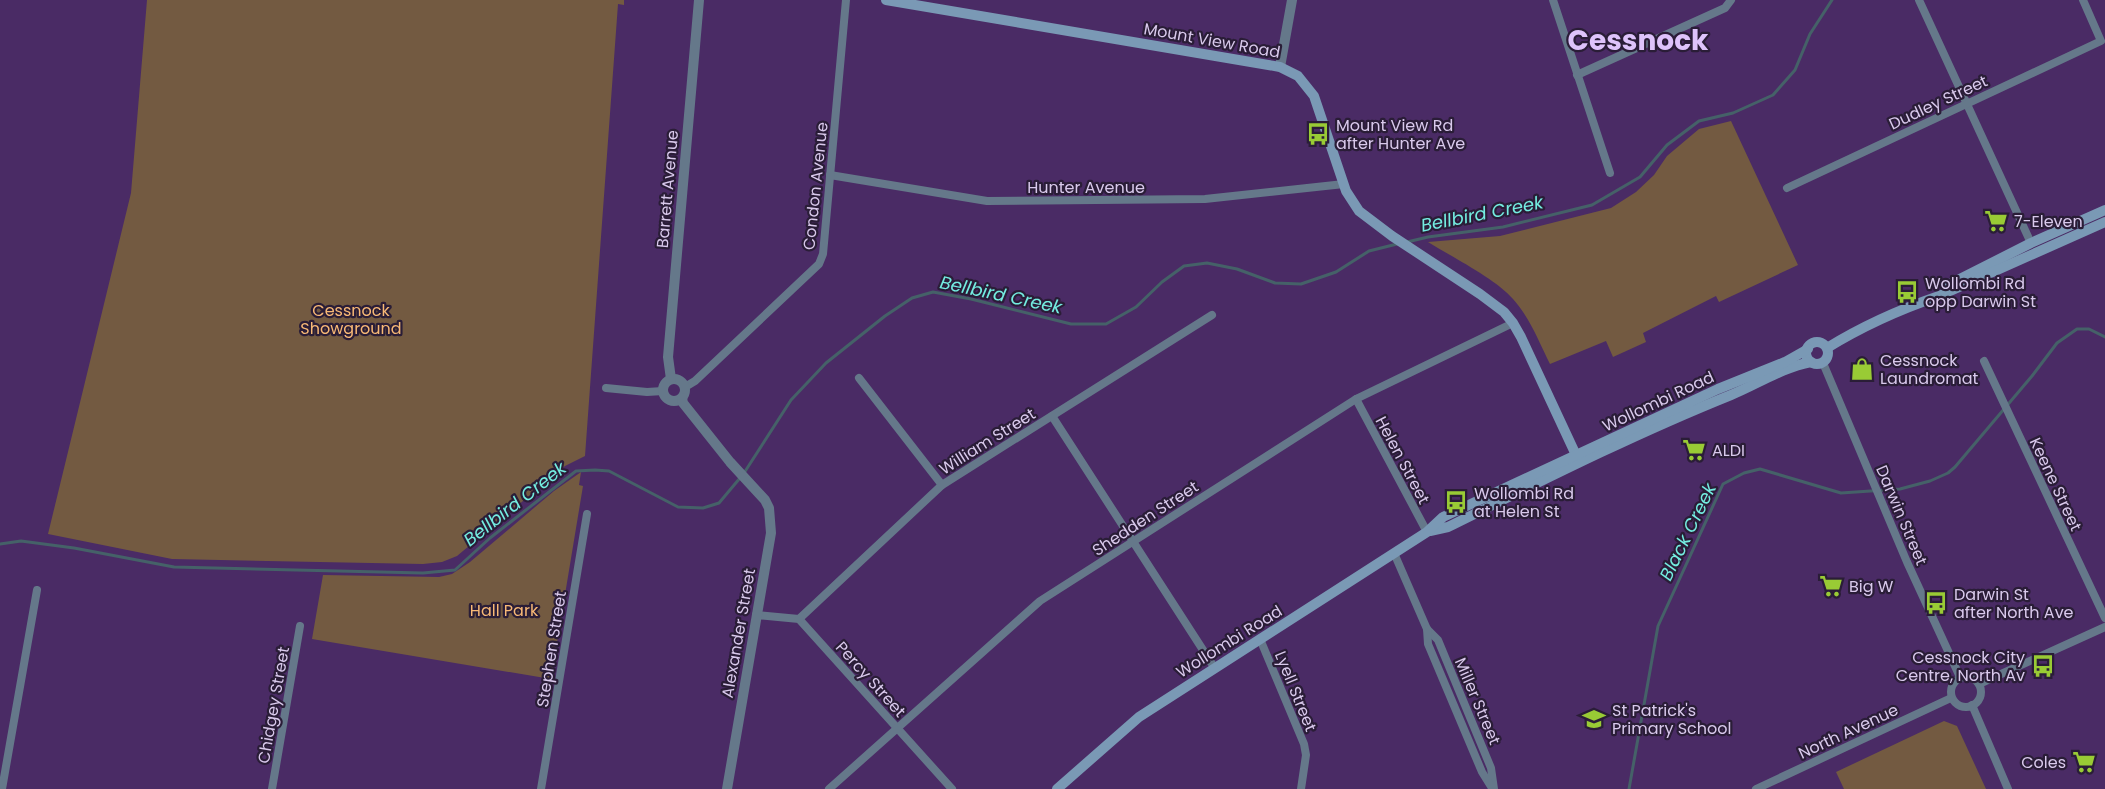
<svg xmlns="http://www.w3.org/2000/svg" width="2105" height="789" viewBox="0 0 2105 789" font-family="Poppins,sans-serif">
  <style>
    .green { fill: #735a41 }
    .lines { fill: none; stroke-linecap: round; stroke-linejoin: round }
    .stream { stroke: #456168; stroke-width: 3 }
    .minor { stroke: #65788a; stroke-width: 8 }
    .tertiary { stroke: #65788a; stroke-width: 10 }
    .secondary { stroke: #7a99b5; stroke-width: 10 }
    .labels { text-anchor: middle; stroke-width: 4.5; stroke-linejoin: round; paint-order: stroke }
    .street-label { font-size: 16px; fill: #d9c9ec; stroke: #2a1d37 }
    .poi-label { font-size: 16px; fill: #d9c9ec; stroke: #2a1d37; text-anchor: start }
    .park-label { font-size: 16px; fill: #f8b976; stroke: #2a1d37 }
    .water-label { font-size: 18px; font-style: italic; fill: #74ede1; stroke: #2a1d37 }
    .town-label { font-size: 28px; font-weight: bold; fill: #dec3fb; stroke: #2a1d37 }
  </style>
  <rect width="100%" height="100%" fill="#4a2b65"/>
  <g class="green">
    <polygon points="147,0 624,0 624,5 618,4 585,456 565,466 457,556 442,562 423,564 172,559 48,534 131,193"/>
    <path d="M1731,121L1798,265L1719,302L1716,296L1643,333L1646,342L1613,357L1606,341L1550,364C1539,342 1530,318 1513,299C1496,279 1452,257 1428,242L1500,236L1611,208L1636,192L1654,175L1667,156L1699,129Z"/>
    <polygon points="581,472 579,485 583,486 551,679 312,639 323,575 439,577 452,574 470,562 554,491"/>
    <polygon points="1944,721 1957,726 1986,789 1844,789 1836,772"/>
  </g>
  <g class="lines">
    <g class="stream">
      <polyline points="1407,242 1428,237 1503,227 1592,205 1640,177 1667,145 1699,121 1733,113 1773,95 1795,70 1810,34 1832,0"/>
      <polyline points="744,473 791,400 826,363 885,316 912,298 933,292 971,299 1071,324 1106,324 1136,307 1162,282 1184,266 1207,263 1237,269 1275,283 1301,284 1336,272 1369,251 1397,244"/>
      <polyline points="0,544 21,541 74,548 174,567 423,573 455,570 490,538 576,471 595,470 609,471 678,507 703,508 719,503 740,478"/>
      <polyline points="1629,789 1658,626 1723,484 1744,473 1760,469 1841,493 1900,489 1930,481 1948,473 1955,467 2032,376 2057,343 2077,329 2089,329 2105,337"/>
    </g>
    <g class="minor">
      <polyline points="1553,0 1610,173"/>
      <polyline points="1919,0 2031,243"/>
      <polyline points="1577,75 1725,8 1731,0"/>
      <polyline points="830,175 987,201 1205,199 1344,184"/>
      <polyline points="1787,188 2101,41 2083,0"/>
      <polyline points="1984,361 2105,618"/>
      <polyline points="1823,363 1907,562 1960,677"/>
      <polyline points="859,378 942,485"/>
      <polyline points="685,387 695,381 819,264 823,254 846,0"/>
      <polyline points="606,388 647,392 663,391"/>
      <polyline points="1356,399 1427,532"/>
      <polyline points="1052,416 1214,667"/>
      <polyline points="1394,553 1427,629 1438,640 1491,768 1494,789"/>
      <polyline points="756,615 799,619 952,789"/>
      <polyline points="799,619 942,485 1212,315"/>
      <polyline points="1427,629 1428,644 1482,772 1492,788"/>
      <polyline points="1260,639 1304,744 1306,755 1301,789"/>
      <circle cx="1966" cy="692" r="15"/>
      <polyline points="1979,684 2105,627"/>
      <polyline points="1972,705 2008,789"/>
      <polyline points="2,789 37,590"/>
      <polyline points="272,789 300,626"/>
      <polyline points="541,789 587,514"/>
      <polyline points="829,789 1040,601 1356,399 1513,323"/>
      <polyline points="1756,789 1951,698"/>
    </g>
    <g class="tertiary">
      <polyline points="1280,67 1292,0"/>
      <circle cx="674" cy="390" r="11"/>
      <polyline points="671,379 668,357 699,0"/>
      <polyline points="682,398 683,403 730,462 765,500 769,508 771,533 727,789"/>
    </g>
    <g class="secondary">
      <polyline points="886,0 1280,67 1298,76 1314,96 1346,191 1359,211 1392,236 1480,294 1504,312 1513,323 1521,337 1576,455"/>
      <polyline points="1950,284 2031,243 2105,210"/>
      <circle cx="1817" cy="353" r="11"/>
      <path d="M1827,348C1861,327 1901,309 1939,296L2105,222"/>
      <path d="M1430,531L1448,527C1541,481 1634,434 1731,395C1758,384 1781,368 1811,362"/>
      <polyline points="1057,789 1139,717 1427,532 1443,517 1718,389 1785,362 1808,349"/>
    </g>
  </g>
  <defs>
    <g id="bus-bare" transform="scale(1.8)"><path d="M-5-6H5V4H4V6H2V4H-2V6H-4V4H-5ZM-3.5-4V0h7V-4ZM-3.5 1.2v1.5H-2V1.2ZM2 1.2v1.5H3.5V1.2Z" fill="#99cb35" stroke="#2a1d37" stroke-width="2.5" paint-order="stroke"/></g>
    <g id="supermarket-bare" transform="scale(1.8)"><path d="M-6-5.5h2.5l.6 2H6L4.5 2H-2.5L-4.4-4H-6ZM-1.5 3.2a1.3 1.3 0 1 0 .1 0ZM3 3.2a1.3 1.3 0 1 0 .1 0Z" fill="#99cb35" stroke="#2a1d37" stroke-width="2.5" paint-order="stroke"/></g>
    <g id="shop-bare" transform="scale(1.8)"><path d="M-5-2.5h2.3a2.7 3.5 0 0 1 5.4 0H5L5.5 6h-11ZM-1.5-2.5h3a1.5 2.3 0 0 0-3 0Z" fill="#99cb35" stroke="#2a1d37" stroke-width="2.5" paint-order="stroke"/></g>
    <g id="school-bare" transform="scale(1.8)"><path d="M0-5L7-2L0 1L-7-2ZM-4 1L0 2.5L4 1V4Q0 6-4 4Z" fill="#99cb35" stroke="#2a1d37" stroke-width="2.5" paint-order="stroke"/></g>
  </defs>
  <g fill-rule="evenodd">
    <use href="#bus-bare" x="1318" y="134"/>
    <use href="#supermarket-bare" x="1996" y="221"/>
    <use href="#bus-bare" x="1907" y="292"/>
    <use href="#shop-bare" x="1862" y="369"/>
    <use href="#supermarket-bare" x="1694" y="450"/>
    <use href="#bus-bare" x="1456" y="502"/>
    <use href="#supermarket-bare" x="1831" y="586"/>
    <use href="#bus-bare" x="1936" y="603"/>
    <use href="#bus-bare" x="2043" y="666"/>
    <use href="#school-bare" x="1594" y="719"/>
    <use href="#supermarket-bare" x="2084" y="762"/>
  </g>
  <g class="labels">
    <g class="street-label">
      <text transform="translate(1212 40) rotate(10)" y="6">Mount View Road</text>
      <text transform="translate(1938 102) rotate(-25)" y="6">Dudley Street</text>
      <text transform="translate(815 186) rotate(-84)" y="6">Condon Avenue</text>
      <text x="1086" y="193">Hunter Avenue</text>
      <text transform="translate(667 189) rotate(-85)" y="6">Barrett Avenue</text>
      <text transform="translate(1658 401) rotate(-25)" y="6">Wollombi Road</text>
      <text transform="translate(987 441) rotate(-32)" y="6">William Street</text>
      <text transform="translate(1403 460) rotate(62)" y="6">Helen Street</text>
      <text transform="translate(2056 484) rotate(65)" y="6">Keene Street</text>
      <text transform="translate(1902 515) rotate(67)" y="6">Darwin Street</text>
      <text transform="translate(1145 518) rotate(-33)" y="6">Shedden Street</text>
      <text transform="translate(738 633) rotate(-80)" y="6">Alexander Street</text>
      <text transform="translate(1229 641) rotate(-32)" y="6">Wollombi Road</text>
      <text transform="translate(551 649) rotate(-81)" y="6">Stephen Street</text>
      <text transform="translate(871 679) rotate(48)" y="6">Percy Street</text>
      <text transform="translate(1296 691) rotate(68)" y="6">Lyell Street</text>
      <text transform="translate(1478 701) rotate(67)" y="6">Miller Street</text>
      <text transform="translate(273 705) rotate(-80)" y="6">Chidgey Street</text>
      <text transform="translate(1848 731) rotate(-25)" y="6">North Avenue</text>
    </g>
    <g class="poi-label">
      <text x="1336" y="131">Mount View Rd<tspan x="1336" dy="18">after Hunter Ave</tspan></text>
      <text x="2014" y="227">7-Eleven</text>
      <text x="1925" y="289">Wollombi Rd<tspan x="1925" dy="18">opp Darwin St</tspan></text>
      <text x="1880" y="366">Cessnock<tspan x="1880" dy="18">Laundromat</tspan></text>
      <text x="1712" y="456">ALDI</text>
      <text x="1474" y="499">Wollombi Rd<tspan x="1474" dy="18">at Helen St</tspan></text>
      <text x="1849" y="592">Big W</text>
      <text x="1954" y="600">Darwin St<tspan x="1954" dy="18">after North Ave</tspan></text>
      <text x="2025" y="663" text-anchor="end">Cessnock City<tspan x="2025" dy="18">Centre, North Av</tspan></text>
      <text x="1612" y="716">St Patrick's<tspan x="1612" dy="18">Primary School</tspan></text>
      <text x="2066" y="768" text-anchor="end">Coles</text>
    </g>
    <g class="park-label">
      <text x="351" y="316">Cessnock<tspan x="351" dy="18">Showground</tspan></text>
      <text x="504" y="616">Hall Park</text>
    </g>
    <g class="water-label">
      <text transform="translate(1482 214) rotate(-11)" y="6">Bellbird Creek</text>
      <text transform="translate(1001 295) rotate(12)" y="6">Bellbird Creek</text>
      <text transform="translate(515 504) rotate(-38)" y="6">Bellbird Creek</text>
      <text transform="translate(1688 532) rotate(-64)" y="6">Black Creek</text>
    </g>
    <g class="town-label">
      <text x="1638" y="50">Cessnock</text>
    </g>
  </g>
</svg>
